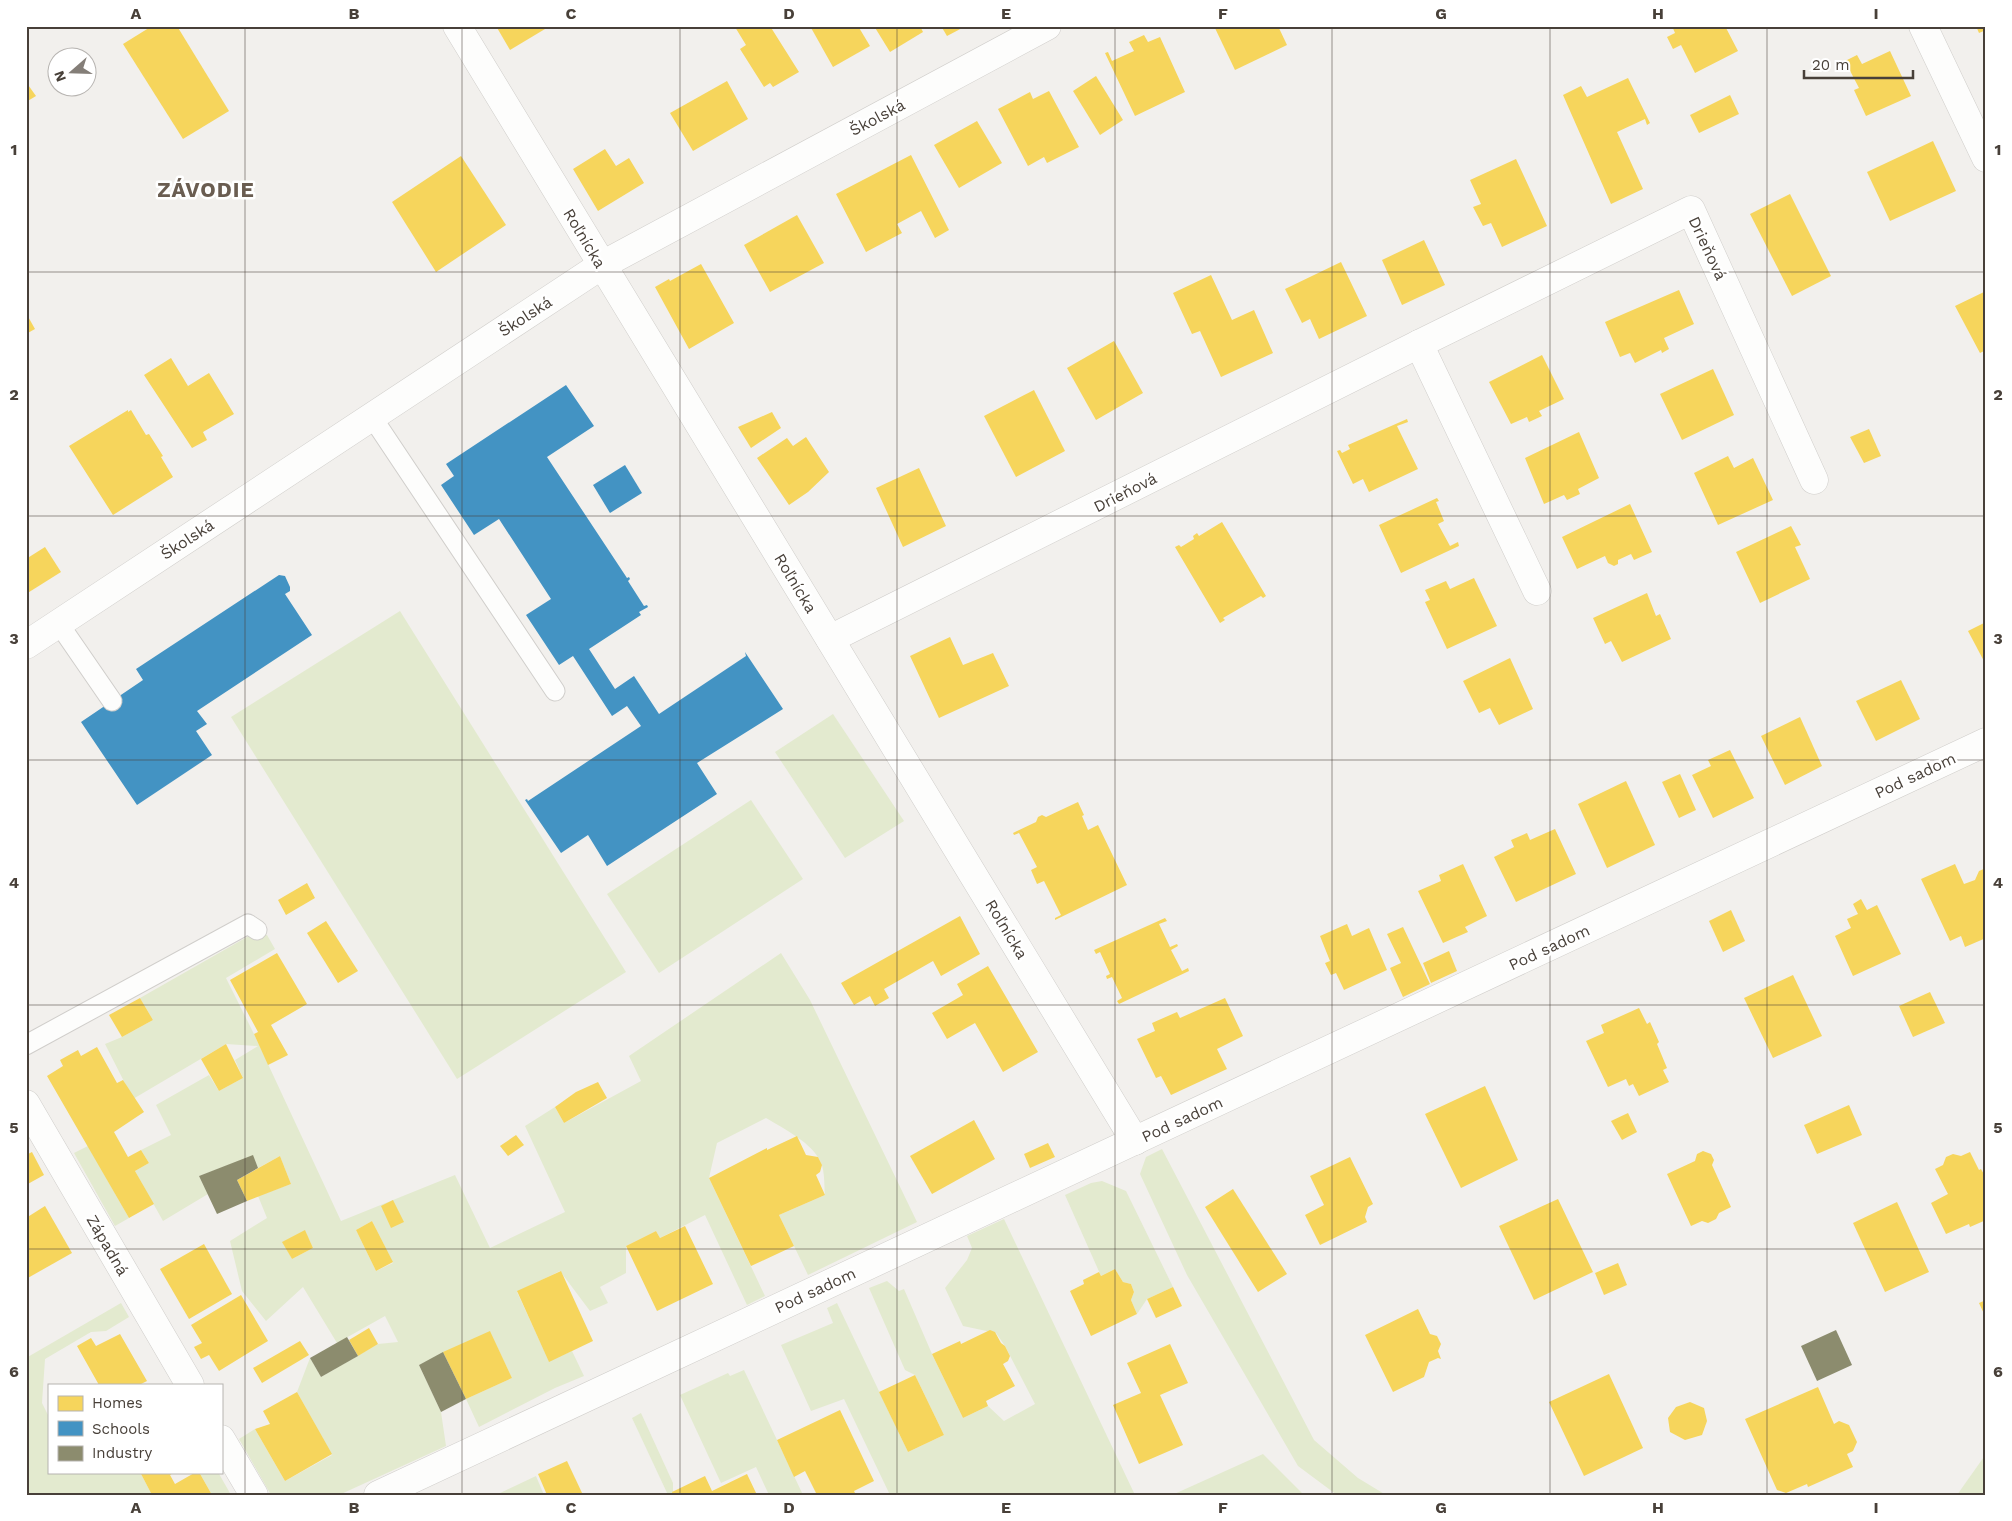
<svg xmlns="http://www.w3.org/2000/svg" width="2012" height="1521" viewBox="0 0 2012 1521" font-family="'Work Sans',sans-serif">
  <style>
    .green { fill: #e3eacf; fill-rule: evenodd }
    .homes { fill: #f6d55c }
    .schools { fill: #4393c3 }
    .industry { fill: #8c8c6e }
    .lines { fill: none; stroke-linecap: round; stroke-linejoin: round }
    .service-casing { stroke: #d0cecb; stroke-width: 21 }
    .minor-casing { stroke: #d0cecb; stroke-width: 29 }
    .service { stroke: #fdfdfc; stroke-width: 19 }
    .minor { stroke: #fdfdfc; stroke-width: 28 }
    .grid { fill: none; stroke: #484039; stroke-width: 1; stroke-opacity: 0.55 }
    .labels { text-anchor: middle; stroke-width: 5; stroke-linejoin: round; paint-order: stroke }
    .street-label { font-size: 16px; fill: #484039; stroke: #fff }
    .district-label { font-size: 21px; font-weight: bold; letter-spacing: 1px; fill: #6a5d51; stroke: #fff }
    .neatline { fill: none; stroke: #484039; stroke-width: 2 }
    .grid-label { font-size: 16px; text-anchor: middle; font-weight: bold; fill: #484039 }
  </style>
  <rect width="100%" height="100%" fill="#f2f0ed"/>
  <g class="green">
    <polygon points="400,611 626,972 457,1079 231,717"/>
    <polygon points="833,714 904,821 845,858 775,752"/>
    <polygon points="751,800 803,879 659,973 607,894"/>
    <path d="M254,933L267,935L275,949L226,978L254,1034L341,1221L455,1175L490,1248L565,1212L525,1126L555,1107L564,1123L641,1081L629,1056L781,953L810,1000L917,1222L808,1275L779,1215L825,1195C824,1185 825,1172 821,1163C813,1143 784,1129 766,1118L717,1143L709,1178L765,1296L747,1305L705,1215L660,1238L656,1231L626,1246V1273L600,1287L608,1303L590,1311L560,1271L517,1292L549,1361L572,1351L584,1376L555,1388L479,1427L466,1399L512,1378L490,1332L419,1365L441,1412L446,1446L339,1495H271L239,1439L255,1429L285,1481L332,1455L297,1392L310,1358L321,1377L378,1344L398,1342L385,1316L337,1343L303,1287L266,1321L242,1291L230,1241L267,1218L258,1196L291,1184L280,1156L258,1168L253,1156L199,1176L208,1194L163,1221L135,1171L149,1163L141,1150L171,1135L156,1105L209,1075L219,1091L243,1078L235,1060L258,1046L226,1044L133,1099L105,1044L122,1037L153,1020L140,998ZM372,1221L393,1263L376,1271L356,1230ZM305,1231L313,1248L292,1259L283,1242Z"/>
    <polygon points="88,1146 129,1218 115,1226 74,1153"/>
    <polygon points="1162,1149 1314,1440 1358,1478 1386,1495 1337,1495 1298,1466 1187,1275 1140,1174 1146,1157"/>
    <polygon points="1102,1181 1126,1191 1173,1287 1147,1299 1137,1314 1131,1300 1134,1292 1131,1284 1123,1282 1115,1269 1101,1276 1065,1195 1091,1183"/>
    <polygon points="1004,1219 1135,1495 890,1495 844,1399 811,1411 781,1345 833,1323 827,1308 837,1303 908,1452 944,1435 915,1375 905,1370 869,1288 887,1281 899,1291 904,1289 932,1354 963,1418 988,1406 1004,1421 1035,1404 1005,1346 996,1333 963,1326 945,1288 967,1260 972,1248 967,1236"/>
    <polygon points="121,1303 129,1317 106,1331 91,1332 45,1359 42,1403 49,1417 49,1472 140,1472 151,1493 147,1495 26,1495 26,1358"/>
    <polygon points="744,1370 803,1495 769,1495 756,1467 721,1483 680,1395 728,1373 730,1376"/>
    <polygon points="641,1413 673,1483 673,1495 668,1495 632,1418"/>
    <polygon points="1263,1454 1304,1495 1172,1495"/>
    <polygon points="1986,1454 1986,1495 1957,1495"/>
    <polygon points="199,1472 218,1472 231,1495 212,1495"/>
    <polygon points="536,1476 544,1495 499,1495 498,1494"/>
  </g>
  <g class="homes">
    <polygon points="152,26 177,26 229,111 183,139 123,44"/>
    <polygon points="496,26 550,26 510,50"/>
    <polygon points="736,26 770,26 799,72 773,87 770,83 764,87 740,49 746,45 735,27"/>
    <polygon points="810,26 858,26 870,46 833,67"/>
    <polygon points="874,26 920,26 923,32 890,52"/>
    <polygon points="941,26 966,26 947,36"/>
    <polygon points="1214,26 1278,26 1287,45 1235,70"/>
    <polygon points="1672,26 1725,26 1738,51 1695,73 1681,45 1673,49 1667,37 1675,33"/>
    <polygon points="1976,26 1986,26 1986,30 1979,33"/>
    <polygon points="1144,35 1148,42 1160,37 1185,92 1135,116 1105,53 1108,52 1112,61 1134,51 1129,42"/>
    <polygon points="1890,51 1911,96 1866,116 1854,90 1859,88 1845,61 1857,55 1862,64"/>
    <polygon points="1096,76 1123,120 1100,135 1073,91"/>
    <polygon points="1628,78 1650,123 1647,125 1645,119 1617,132 1643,189 1611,204 1563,95 1581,86 1587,97"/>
    <polygon points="727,81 748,119 693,151 670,113"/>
    <polygon points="26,82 36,96 26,102"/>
    <polygon points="1049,91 1079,147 1047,163 1044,157 1028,166 998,109 1030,92 1033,99"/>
    <polygon points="1730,95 1739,114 1699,133 1690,115"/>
    <polygon points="977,121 1002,163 959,188 934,145"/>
    <polygon points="1933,141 1956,191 1890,221 1867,172"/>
    <polygon points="605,149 616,166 629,158 644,183 598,211 573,169"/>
    <polygon points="911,155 949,230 935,238 921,211 897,224 902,233 866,252 836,194"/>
    <polygon points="461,156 506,225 436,272 392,202"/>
    <polygon points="1516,159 1547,226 1502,247 1491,223 1483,226 1473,207 1481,204 1470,180"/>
    <polygon points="1790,194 1831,276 1792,296 1750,214"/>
    <polygon points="797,215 824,263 770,292 744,245"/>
    <polygon points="1424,240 1445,285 1402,305 1382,260"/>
    <polygon points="1341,262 1367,316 1319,339 1310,319 1302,323 1285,289"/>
    <polygon points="701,264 734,323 689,349 655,287 669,279 670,281"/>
    <polygon points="1211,275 1232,320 1254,310 1273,353 1221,377 1200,331 1192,334 1173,293"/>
    <polygon points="1679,290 1694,324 1664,338 1669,349 1662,353 1661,350 1635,363 1630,353 1620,357 1605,322"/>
    <polygon points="1986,291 1986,350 1980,353 1955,306"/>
    <polygon points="26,313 35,329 26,334"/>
    <polygon points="1114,341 1143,393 1096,420 1067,368"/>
    <polygon points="1542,355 1564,399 1539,411 1542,416 1529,422 1527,417 1511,424 1489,382"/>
    <polygon points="171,358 188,386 209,373 234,414 203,432 207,440 192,448 144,375"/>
    <polygon points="1713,369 1734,415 1682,440 1660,394"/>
    <polygon points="1034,390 1065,451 1016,477 984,416"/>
    <polygon points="128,410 128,412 131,410 146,435 149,434 163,456 161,457 173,477 113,515 69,446"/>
    <polygon points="772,412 781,428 751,448 738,427"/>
    <polygon points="1407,419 1408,422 1397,426 1418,469 1369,492 1363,479 1353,484 1337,451 1340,450 1342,453 1350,449 1348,445"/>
    <polygon points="1869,429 1881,456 1864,463 1850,437"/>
    <polygon points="1579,432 1599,478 1578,489 1580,494 1567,500 1564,495 1544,504 1525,458"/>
    <polygon points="806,437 829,472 808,492 789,505 757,458 787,438 793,446"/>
    <polygon points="1728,456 1734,468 1753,458 1773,500 1718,525 1694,473"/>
    <polygon points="919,468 946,526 903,547 876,488"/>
    <polygon points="1437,498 1439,501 1436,502 1444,521 1438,524 1450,546 1458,542 1459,546 1401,573 1379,525"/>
    <polygon points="1630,504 1652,552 1634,560 1631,554 1618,560 1618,564 1614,566 1608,563 1605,556 1577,569 1562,537"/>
    <polygon points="1222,522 1266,596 1263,598 1261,596 1223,618 1225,620 1220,623 1175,547 1179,545 1181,547 1194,539 1193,536 1197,533 1199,536"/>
    <polygon points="1791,526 1801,545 1795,547 1810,579 1760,603 1736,552"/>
    <polygon points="45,547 61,572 26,594 26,559"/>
    <polygon points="1474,578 1497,626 1447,649 1425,602 1430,600 1425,590 1446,581 1450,589"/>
    <polygon points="1647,593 1656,616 1660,614 1671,639 1622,662 1611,641 1605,644 1593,618"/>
    <polygon points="1986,622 1986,665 1968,631"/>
    <polygon points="950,637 963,665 993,653 1009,686 939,718 910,656"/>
    <polygon points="1510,658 1533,709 1499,725 1490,708 1479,713 1463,681"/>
    <polygon points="1901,680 1920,719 1876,741 1856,701"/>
    <polygon points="1800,717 1822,766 1785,785 1761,736"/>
    <polygon points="1730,750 1754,798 1713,818 1692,775 1711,766 1708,760"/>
    <polygon points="1680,774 1696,810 1679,818 1662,782"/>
    <polygon points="1626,781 1655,845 1607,868 1578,804"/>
    <polygon points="1078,802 1084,815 1082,816 1088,830 1098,825 1127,885 1055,920 1055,918 1061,915 1044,881 1037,884 1031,870 1037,867 1019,833 1014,835 1013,833 1036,822 1038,817 1042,815 1046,817"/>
    <polygon points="1555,829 1576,874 1516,902 1494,857 1514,847 1511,840 1527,833 1530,840"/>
    <polygon points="1463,864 1487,916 1465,927 1468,932 1443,943 1418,891 1441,881 1439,875"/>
    <polygon points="1955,864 1964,884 1975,880 1979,871 1986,868 1986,938 1965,947 1961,936 1950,941 1921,879"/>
    <polygon points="307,883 315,898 286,915 278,900"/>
    <polygon points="1861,899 1867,910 1877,905 1901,954 1853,976 1835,936 1851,928 1847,919 1858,914 1853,904"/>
    <polygon points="1731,910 1745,941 1723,952 1709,921"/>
    <polygon points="960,916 980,954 941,976 933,961 884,989 889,998 875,1006 870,996 854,1005 841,983"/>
    <polygon points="1165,918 1167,921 1159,924 1170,947 1177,944 1178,946 1171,950 1182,971 1188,968 1189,971 1119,1004 1117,1001 1122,998 1112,977 1107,979 1106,976 1110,974 1100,952 1096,954 1094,950"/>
    <polygon points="326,921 358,971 338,983 307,933"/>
    <polygon points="1347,924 1352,936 1369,928 1387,970 1344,990 1336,973 1331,975 1325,963 1330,961 1320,936"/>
    <polygon points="1403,927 1430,984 1403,997 1390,968 1401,963 1387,934"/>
    <polygon points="1449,951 1457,971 1431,983 1423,963"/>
    <polygon points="277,953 307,1004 271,1025 288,1055 268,1065 254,1034 258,1032 230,980"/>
    <polygon points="988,966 1038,1052 1003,1072 975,1023 947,1039 932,1013 963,995 957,984"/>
    <polygon points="1793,975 1822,1036 1773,1058 1744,998"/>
    <polygon points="1930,992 1945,1023 1913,1037 1899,1006"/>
    <polygon points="140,998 153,1020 122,1037 109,1015"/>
    <polygon points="1225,998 1243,1036 1217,1049 1227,1069 1171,1095 1161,1076 1156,1078 1137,1039 1155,1031 1152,1023 1177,1012 1180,1018"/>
    <polygon points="1639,1008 1647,1024 1650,1022 1659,1042 1657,1044 1667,1068 1663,1070 1669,1082 1639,1096 1633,1084 1629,1086 1626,1079 1608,1087 1586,1041 1604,1033 1601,1025"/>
    <polygon points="226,1044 243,1078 219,1091 201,1059"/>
    <polygon points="97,1047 117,1083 123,1080 144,1112 114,1132 128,1157 141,1150 149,1163 135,1171 154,1204 129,1218 47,1076 63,1066 60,1060 78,1050 81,1056"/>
    <polygon points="598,1082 607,1098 564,1123 555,1107 576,1092"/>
    <polygon points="1485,1086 1518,1160 1461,1188 1425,1114"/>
    <polygon points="1849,1105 1862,1135 1817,1154 1804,1125"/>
    <polygon points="1628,1113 1637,1132 1622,1140 1611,1121"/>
    <polygon points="974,1120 995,1159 932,1194 910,1156"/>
    <polygon points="516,1135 524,1145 508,1156 500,1146"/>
    <polygon points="797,1136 806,1155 818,1157 822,1165 820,1172 816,1175 825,1195 779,1215 794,1246 751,1266 709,1178 767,1148 767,1150"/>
    <polygon points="1048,1143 1055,1157 1030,1168 1024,1154"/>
    <polygon points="1703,1151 1711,1154 1714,1160 1712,1165 1731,1207 1719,1213 1716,1219 1708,1223 1702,1221 1691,1226 1667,1174 1695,1161 1697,1154"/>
    <polygon points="32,1152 44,1175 26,1185 26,1155"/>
    <polygon points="1970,1152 1979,1170 1981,1169 1986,1178 1986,1220 1970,1227 1969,1224 1946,1234 1931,1203 1948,1194 1935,1169 1943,1165 1946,1157 1953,1154 1961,1156"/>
    <polygon points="280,1156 291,1184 247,1201 237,1180"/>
    <polygon points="1350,1157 1373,1204 1368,1207 1365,1217 1367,1222 1320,1245 1305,1215 1324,1205 1310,1176"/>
    <polygon points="1233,1189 1287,1274 1258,1292 1205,1207"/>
    <polygon points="1558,1199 1593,1272 1534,1300 1499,1226"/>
    <polygon points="393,1200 404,1222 391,1228 381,1206"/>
    <polygon points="1897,1202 1929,1272 1885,1292 1853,1223"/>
    <polygon points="45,1206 72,1253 26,1279 26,1218"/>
    <polygon points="372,1221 393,1262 376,1271 356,1230"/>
    <polygon points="685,1226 713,1284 657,1311 626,1246 656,1231 660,1238"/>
    <polygon points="305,1230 313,1248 292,1259 282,1242"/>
    <polygon points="204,1244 232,1294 189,1319 160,1269"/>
    <polygon points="1618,1263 1627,1285 1604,1295 1595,1273"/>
    <polygon points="1115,1269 1123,1282 1131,1284 1134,1292 1131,1300 1137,1314 1091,1336 1070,1291 1084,1284 1083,1280 1099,1272 1101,1276"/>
    <polygon points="561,1271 593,1341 549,1362 517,1291"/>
    <polygon points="1173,1287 1182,1306 1156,1318 1147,1299"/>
    <polygon points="241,1295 268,1341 219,1371 209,1355 201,1359 194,1347 202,1343 191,1325"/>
    <polygon points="1986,1300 1986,1318 1979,1303"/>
    <polygon points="1418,1309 1430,1334 1437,1336 1441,1344 1438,1351 1441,1359 1438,1358 1429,1362 1424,1377 1393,1392 1365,1335"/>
    <polygon points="369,1328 378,1344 358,1356 349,1340"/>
    <polygon points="990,1330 995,1332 1001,1343 1005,1346 1010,1356 1008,1361 1003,1364 1015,1386 986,1401 988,1406 963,1418 932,1354 960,1341 961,1344"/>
    <polygon points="490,1331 512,1378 466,1399 443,1352"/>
    <polygon points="120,1334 147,1381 139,1385 99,1385 77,1346 91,1338 96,1346"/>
    <polygon points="300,1341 309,1355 262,1383 253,1368"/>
    <polygon points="1170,1344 1188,1383 1160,1395 1183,1445 1139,1464 1113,1405 1141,1393 1127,1363"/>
    <polygon points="1609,1374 1643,1448 1584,1476 1549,1402"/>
    <polygon points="915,1375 944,1435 908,1452 879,1392"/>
    <polygon points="1818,1387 1834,1424 1839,1421 1849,1425 1857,1442 1853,1451 1847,1454 1853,1467 1808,1487 1807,1484 1786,1493 1777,1490 1745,1419"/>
    <polygon points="297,1392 332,1454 285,1481 255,1429 270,1424 263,1411"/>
    <polygon points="1690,1402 1704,1408 1707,1421 1702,1435 1685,1440 1670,1432 1668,1418 1676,1407"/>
    <polygon points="840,1410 874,1481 854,1491 856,1495 817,1495 805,1471 794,1477 777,1440"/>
    <polygon points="567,1461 583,1495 547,1495 538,1474"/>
    <polygon points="140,1472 175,1472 170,1475 175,1484 196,1472 199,1472 212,1495 152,1495"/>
    <polygon points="747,1474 757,1495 673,1495 672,1492 705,1476 712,1491"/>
  </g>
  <g class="schools">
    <polygon points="566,385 594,426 547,457 627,578 629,577 630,579 628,581 644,606 647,605 648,607 639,612 641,615 589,649 615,689 634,676 659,714 746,656 745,652 783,709 697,763 717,794 607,866 588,835 561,853 525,800 527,799 528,801 641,726 627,706 612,716 573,656 559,665 526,615 551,599 499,519 474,535 441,485 454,476 446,464"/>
    <polygon points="625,465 642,493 610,513 593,485"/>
    <polygon points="279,575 285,576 290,587 290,591 285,594 312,635 197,711 207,724 196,731 212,755 137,805 81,722 143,680 136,669"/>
  </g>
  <g class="industry">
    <polygon points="253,1155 258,1168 237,1180 247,1201 217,1214 199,1176"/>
    <polygon points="1836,1330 1852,1365 1817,1381 1801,1346"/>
    <polygon points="347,1337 358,1356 321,1377 310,1358"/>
    <polygon points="443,1352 466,1399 441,1412 419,1365"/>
  </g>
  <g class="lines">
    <g class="service-casing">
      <g id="service">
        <polyline points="372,417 555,691"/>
        <polyline points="59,624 112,701"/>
        <polyline points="26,1045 248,924 257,930"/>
      </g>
    </g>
    <g class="minor-casing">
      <g id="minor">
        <polyline points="457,26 1135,1141"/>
        <polyline points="1923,26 1986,158"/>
        <polyline points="1419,344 1537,591"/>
        <polyline points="830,639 1419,344 1691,210 1814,480"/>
        <polyline points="26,645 602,265 1047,26"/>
        <polyline points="26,1104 190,1385"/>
        <polyline points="221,1439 254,1495"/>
        <polyline points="378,1495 1986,742"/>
      </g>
    </g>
    <use href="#service" class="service"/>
    <use href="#minor" class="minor"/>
  </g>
  <path class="grid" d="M245,26V1495M462,26V1495M680,26V1495M897,26V1495M1115,26V1495M1332,26V1495M1550,26V1495M1767,26V1495M26,272H1986M26,516H1986M26,760H1986M26,1005H1986M26,1249H1986"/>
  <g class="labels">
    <g class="street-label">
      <text transform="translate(877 117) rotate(-28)" y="6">Školská</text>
      <text transform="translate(585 238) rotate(59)" y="6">Roľnícka</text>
      <text transform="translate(1708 248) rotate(65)" y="6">Drieňová</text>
      <text transform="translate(525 316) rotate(-33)" y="6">Školská</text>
      <text transform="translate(1125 492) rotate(-27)" y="6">Drieňová</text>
      <text transform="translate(187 539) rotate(-33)" y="6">Školská</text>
      <text transform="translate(796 583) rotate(59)" y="6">Roľnícka</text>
      <text transform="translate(1915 775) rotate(-25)" y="6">Pod sadom</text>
      <text transform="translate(1007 929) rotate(59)" y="6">Roľnícka</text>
      <text transform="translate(1549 947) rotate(-25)" y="6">Pod sadom</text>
      <text transform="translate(1182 1119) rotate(-25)" y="6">Pod sadom</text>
      <text transform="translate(108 1245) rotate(60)" y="6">Západná</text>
      <text transform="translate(815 1290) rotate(-25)" y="6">Pod sadom</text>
    </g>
    <g class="district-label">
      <text x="206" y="197">ZÁVODIE</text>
    </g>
  </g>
  <rect width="2012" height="1521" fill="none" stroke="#ffffff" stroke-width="55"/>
  <rect x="48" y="1384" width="175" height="90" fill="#ffffff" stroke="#b6b3b0"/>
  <rect x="58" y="1396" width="25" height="15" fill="#f6d55c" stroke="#b6b3b0"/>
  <text x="92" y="1408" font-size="15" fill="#484039">Homes</text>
  <rect x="58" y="1421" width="25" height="15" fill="#4393c3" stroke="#b6b3b0"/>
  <text x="92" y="1434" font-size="15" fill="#484039">Schools</text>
  <rect x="58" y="1446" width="25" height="15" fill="#8c8c6e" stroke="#b6b3b0"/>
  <text x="92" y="1458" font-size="15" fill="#484039">Industry</text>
  <g transform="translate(72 72) rotate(250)"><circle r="24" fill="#ffffff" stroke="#b6b3b0"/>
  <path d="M0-4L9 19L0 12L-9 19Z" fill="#847e78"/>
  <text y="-8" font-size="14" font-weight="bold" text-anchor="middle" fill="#484039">N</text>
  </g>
  <path d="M1804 70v8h109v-8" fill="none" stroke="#484039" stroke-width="2.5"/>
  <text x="1812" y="70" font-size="15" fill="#484039" stroke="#ffffff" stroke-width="4" paint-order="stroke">20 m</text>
  <rect x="28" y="28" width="1956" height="1466" class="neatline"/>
  <g class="grid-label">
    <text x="136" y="19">A</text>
    <text x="354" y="19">B</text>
    <text x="571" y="19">C</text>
    <text x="789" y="19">D</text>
    <text x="1006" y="19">E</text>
    <text x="1223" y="19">F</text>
    <text x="1441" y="19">G</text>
    <text x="1658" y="19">H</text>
    <text x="1876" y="19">I</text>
    <text x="14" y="155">1</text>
    <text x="1998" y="155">1</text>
    <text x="14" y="400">2</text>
    <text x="1998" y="400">2</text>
    <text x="14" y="644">3</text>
    <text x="1998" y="644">3</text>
    <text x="14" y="888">4</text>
    <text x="1998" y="888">4</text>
    <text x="14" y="1133">5</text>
    <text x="1998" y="1133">5</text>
    <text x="14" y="1377">6</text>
    <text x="1998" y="1377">6</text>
    <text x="136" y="1513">A</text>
    <text x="354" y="1513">B</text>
    <text x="571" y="1513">C</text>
    <text x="789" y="1513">D</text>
    <text x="1006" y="1513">E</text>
    <text x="1223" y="1513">F</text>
    <text x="1441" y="1513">G</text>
    <text x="1658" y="1513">H</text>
    <text x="1876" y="1513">I</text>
  </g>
</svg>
